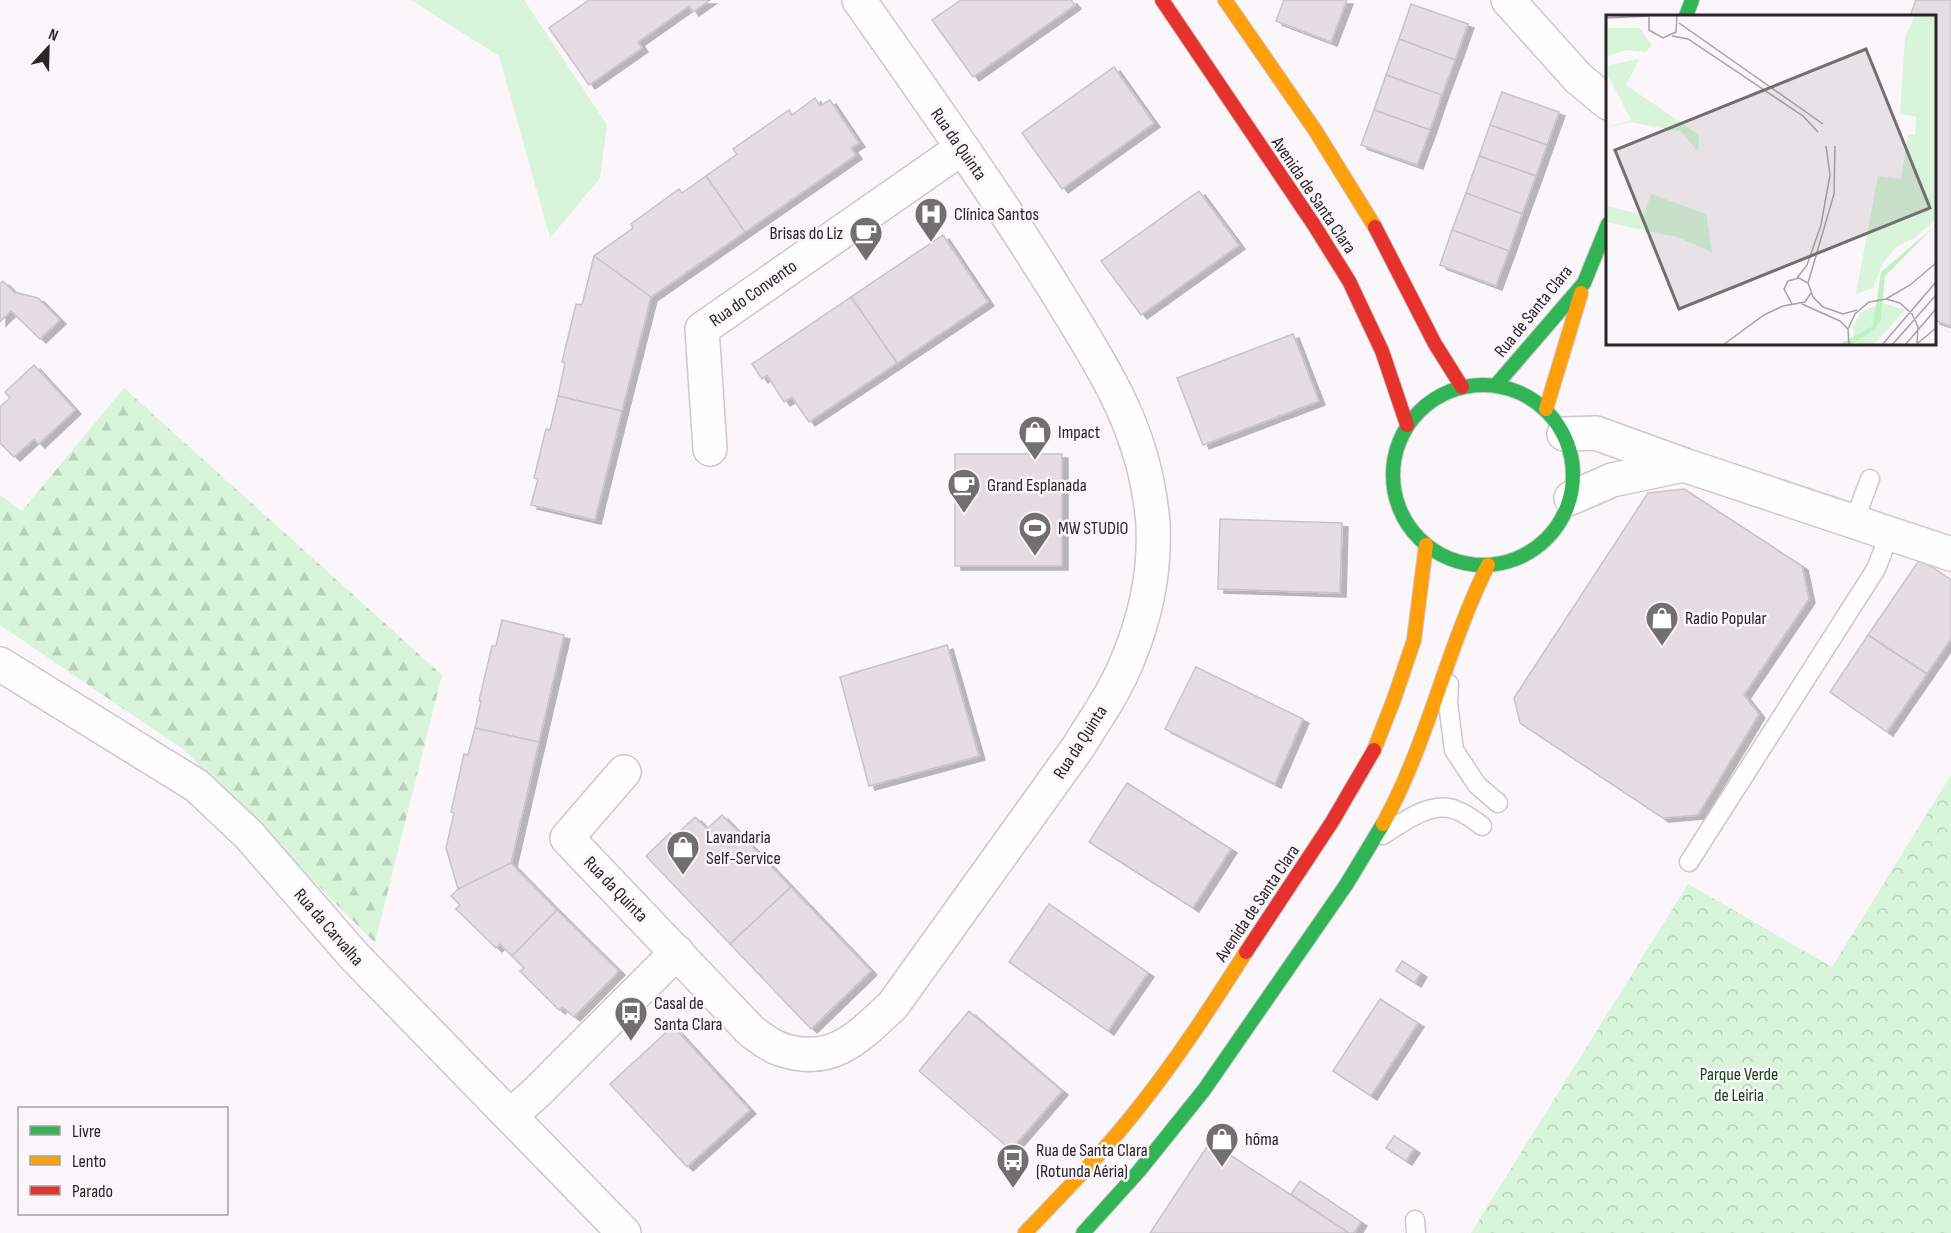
<svg xmlns="http://www.w3.org/2000/svg" width="1951" height="1233" viewBox="0 0 1951 1233" font-family="'Sofia Sans Condensed',sans-serif">
  <style>
    .grass { fill: #d8f4da }
    .forest { fill: url(#forest-firs) }
    .park { fill: url(#park-crowns) }
    .building { fill: #e6dde3; stroke: #c8c4c6; stroke-width: 1.5; filter: url(#shadow) }
    .lines { fill: none; stroke-linecap: round; stroke-linejoin: round }
    .lane-casing { stroke: #ccc8ca; stroke-width: 21 }
    .street-casing { stroke: #ccc8ca; stroke-width: 36 }
    .fast-casing { stroke: #ccc8ca; stroke-width: 16 }
    .slow-casing { stroke: #ccc8ca; stroke-width: 16 }
    .jam-casing { stroke: #ccc8ca; stroke-width: 16 }
    .lane { stroke: #fefefe; stroke-width: 18 }
    .street { stroke: #fefefe; stroke-width: 33 }
    .fast { stroke: #30b455; stroke-width: 14 }
    .slow { stroke: #ff9f0a; stroke-width: 14 }
    .jam { stroke: #e5322d; stroke-width: 14 }
    .labels { text-anchor: middle; stroke-width: 5; stroke-linejoin: round; paint-order: stroke }
    .street-label { font-size: 18px; fill: #282627; stroke: #fcf5f9 }
    .poi-label { font-size: 18px; fill: #282627; stroke: #fcf5f9; text-anchor: start }
    .park-label { font-size: 18px; fill: #11461c; stroke: #fcf5f9 }
    .inset-road { fill: none; stroke: #a7a3a5; stroke-width: 1.5 }
    .view { fill: #726f70; fill-opacity: 0.15; stroke: #726f70; stroke-width: 3 }
    .inset-edge { fill: none; stroke: #282627; stroke-width: 3 }
  </style>
  <defs>
    <pattern id="forest-firs" width="22" height="20" patternUnits="userSpaceOnUse" patternTransform="scale(1.5)"><rect width="22" height="20" fill="#d8f4da"/><path d="M5 1l3.5 6h-7zM16 11l3.5 6h-7z" fill="#b9d1bb"/></pattern>
    <pattern id="park-crowns" width="20" height="18" patternUnits="userSpaceOnUse" patternTransform="scale(1.5)"><rect width="20" height="18" fill="#d8f4da"/><path d="M2 6a3 3 0 1 1 6 0M12 15a3 3 0 1 1 6 0" fill="none" stroke="#b9d1bb"/></pattern>
    <filter id="shadow"><feDropShadow dx="6" dy="4" stdDeviation="0" flood-color="#0004"/></filter>
  </defs>
  <rect width="100%" height="100%" fill="#fbf6f9"/>
  <polygon class="grass" points="411,0 524,0 607,125 600,178 550,238 499,56"/>
  <polygon class="forest" points="124,388 442,675 375,943 184,750 0,625 0,495 22,511"/>
  <polygon class="park" points="1951,775 1951,1233 1471,1233 1688,884 1832,967"/>
  <g class="building">
    <polygon points="589,0 710,0 693,12 689,6 638,42 642,48 589,85 549,28"/>
    <polygon points="961,0 1071,0 1075,5 973,77 932,20"/>
    <polygon points="1284,0 1347,0 1331,42 1276,21"/>
    <polygon points="1916,0 1951,0 1951,326 1934,320 1934,16 1910,16"/>
    <polygon points="1411,4 1468,24 1455,60 1399,39"/>
    <polygon points="1399,39 1455,60 1442,95 1386,75"/>
    <polygon points="1114,67 1154,123 1062,189 1022,133"/>
    <polygon points="1386,75 1442,95 1430,130 1374,110"/>
    <polygon points="1502,92 1559,112 1547,145 1490,125"/>
    <polygon points="815,98 820,106 830,100 859,143 851,148 856,155 745,232 706,176 737,154 733,149 789,110 792,115"/>
    <polygon points="1374,110 1430,130 1417,165 1361,145"/>
    <polygon points="1490,125 1547,145 1536,176 1479,156"/>
    <polygon points="1479,156 1536,176 1522,214 1466,193"/>
    <polygon points="706,176 745,232 651,297 594,256 633,228 631,224 679,189 682,193"/>
    <polygon points="1199,191 1239,245 1141,315 1101,261"/>
    <polygon points="1466,193 1522,214 1509,251 1452,230"/>
    <polygon points="1452,230 1509,251 1496,286 1440,265"/>
    <polygon points="943,235 988,302 897,363 851,297"/>
    <polygon points="594,256 651,297 622,411 558,396 565,363 562,362 576,304 582,305"/>
    <polygon points="3,281 14,292 38,298 60,320 40,339 11,311 0,322 0,284"/>
    <polygon points="851,297 897,363 809,422 792,397 784,402 767,375 762,379 752,364"/>
    <polygon points="1293,334 1319,401 1203,445 1177,378"/>
    <polygon points="34,365 75,410 39,444 34,439 14,457 0,443 0,407 10,398 5,392"/>
    <polygon points="558,396 622,411 595,520 531,505 538,479 534,478 546,429 550,430"/>
    <rect x="955" y="454" width="107" height="112"/>
    <polygon points="1684,489 1802,566 1809,599 1744,695 1759,714 1698,815 1663,818 1520,723 1514,698 1648,493"/>
    <polygon points="1220,519 1342,523 1340,593 1218,589"/>
    <polygon points="1920,559 1951,580 1951,639 1927,674 1868,635"/>
    <polygon points="502,620 564,635 539,742 475,728 481,701 479,701 492,646 496,646"/>
    <polygon points="1868,635 1927,674 1887,732 1830,692"/>
    <polygon points="947,645 979,756 869,786 840,677"/>
    <polygon points="1196,667 1303,719 1275,784 1165,729"/>
    <polygon points="475,728 539,742 511,863 458,889 446,848 454,813 451,812 464,754 468,755"/>
    <polygon points="1127,783 1231,849 1193,908 1089,842"/>
    <polygon points="722,815 791,887 730,944 646,856 670,833 674,837 695,817 707,829"/>
    <polygon points="511,863 557,910 512,956 500,944 496,948 456,909 460,905 451,896 458,889"/>
    <polygon points="791,887 871,971 811,1029 730,944"/>
    <polygon points="1049,904 1148,973 1108,1031 1009,962"/>
    <polygon points="557,910 619,971 574,1017 562,1007 559,1010 520,971 524,968 512,956"/>
    <polygon points="1402,961 1421,973 1415,983 1396,971"/>
    <polygon points="1380,999 1418,1023 1371,1096 1333,1071"/>
    <polygon points="969,1011 1062,1091 1011,1150 919,1071"/>
    <polygon points="673,1026 750,1110 687,1167 610,1084"/>
    <polygon points="1394,1136 1414,1149 1406,1161 1386,1148"/>
    <polygon points="1210,1142 1320,1214 1349,1233 1150,1233"/>
    <polygon points="1300,1181 1361,1222 1354,1233 1349,1233 1291,1194"/>
  </g>
  <g class="lines">
    <g class="lane-casing">
      <g id="lane">
        <polyline points="1854,521 1870,479"/>
        <polyline points="1449,684 1448,703 1454,750 1477,785 1498,803"/>
        <path d="M1383,835C1402,823 1426,804 1449,808C1461,810 1473,819 1482,826"/>
        <polyline points="1689,862 1876,569 1890,533"/>
        <polyline points="1415,1220 1416,1233"/>
      </g>
    </g>
    <g class="street-casing">
      <g id="street">
        <polyline points="1508,0 1578,78 1608,103"/>
        <polyline points="1564,434 1596,433 1684,465 1951,554"/>
        <polyline points="710,449 702,329 962,148"/>
        <polyline points="1571,498 1612,480 1684,465"/>
        <polyline points="0,664 197,786 249,835 355,957 624,1233"/>
        <path d="M624,772L567,838L752,1032C761,1038 770,1046 780,1049C831,1067 858,1038 893,1005L1079,746C1096,718 1116,690 1128,659C1145,618 1155,571 1153,526C1153,517 1151,508 1150,499C1138,416 1095,355 1053,286C992,188 925,94 859,0"/>
        <polyline points="510,1116 536,1093 677,952"/>
      </g>
    </g>
    <g class="fast-casing">
      <g id="fast">
        <polyline points="1686,16 1692,0"/>
        <polyline points="1496,385 1584,283 1608,224"/>
        <circle cx="1483" cy="475" r="90"/>
        <polyline points="1083,1233 1139,1171 1204,1090 1346,885 1383,824"/>
      </g>
    </g>
    <g class="slow-casing">
      <g id="slow">
        <polyline points="1225,0 1315,130 1375,227"/>
        <polyline points="1546,409 1581,293"/>
        <polyline points="1374,750 1394,699 1414,640 1426,545"/>
        <path d="M1383,824C1428,743 1446,649 1488,565"/>
        <path d="M1025,1233C1064,1192 1104,1152 1139,1107C1178,1058 1212,1005 1246,952"/>
      </g>
    </g>
    <g class="jam-casing">
      <g id="jam">
        <polyline points="1162,0 1314,225 1349,281 1382,351 1407,425"/>
        <polyline points="1375,227 1435,344 1462,387"/>
        <polyline points="1246,952 1332,822 1374,750"/>
      </g>
    </g>
    <use href="#lane" class="lane"/>
    <use href="#street" class="street"/>
    <use href="#fast" class="fast"/>
    <use href="#slow" class="slow"/>
    <use href="#jam" class="jam"/>
  </g>
  <defs>
    <g id="hospital-pin" transform="scale(1.725)"><path d="M0 17L-7.5 6A9.5 9.5 0 1 1 7.5 6Z" fill="#726f70" stroke="#fcf5f9"/><path d="M-5-5h3v3.5h4V-5h3V5h-3V1.5h-4V5h-3Z" fill="#fff"/></g>
    <g id="cafe-pin" transform="scale(1.725)"><path d="M0 17L-7.5 6A9.5 9.5 0 1 1 7.5 6Z" fill="#726f70" stroke="#fcf5f9"/><path d="M-5.5-4.5H6V0H3Q3 3.5 0 3.5H-2.5Q-5.5 3.5-5.5 0ZM3-3.2v2h1.7v-2ZM-6 4.5H4V6H-6Z" fill="#fff"/></g>
    <g id="shop-pin" transform="scale(1.725)"><path d="M0 17L-7.5 6A9.5 9.5 0 1 1 7.5 6Z" fill="#726f70" stroke="#fcf5f9"/><path d="M-5-2.5h2.3a2.7 3.5 0 0 1 5.4 0H5L5.5 6h-11ZM-1.5-2.5h3a1.5 2.3 0 0 0-3 0Z" fill="#fff"/></g>
    <g id="stadium-pin" transform="scale(1.725)"><path d="M0 17L-7.5 6A9.5 9.5 0 1 1 7.5 6Z" fill="#726f70" stroke="#fcf5f9"/><path d="M0-5a6.5 5 0 1 0 0 10a6.5 5 0 1 0 0-10ZM-3.5-1.8h7v3.6h-7Z" fill="#fff"/></g>
    <g id="bus-pin" transform="scale(1.725)"><path d="M0 17L-7.5 6A9.5 9.5 0 1 1 7.5 6Z" fill="#726f70" stroke="#fcf5f9"/><path d="M-5-6H5V4H4V6H2V4H-2V6H-4V4H-5ZM-3.5-4V0h7V-4ZM-3.5 1.2v1.5H-2V1.2ZM2 1.2v1.5H3.5V1.2Z" fill="#fff"/></g>
  </defs>
  <g fill-rule="evenodd">
    <use href="#hospital-pin" x="931" y="214"/>
    <use href="#cafe-pin" x="866" y="233"/>
    <use href="#shop-pin" x="1035" y="432"/>
    <use href="#cafe-pin" x="964" y="485"/>
    <use href="#stadium-pin" x="1035" y="528"/>
    <use href="#shop-pin" x="1662" y="618"/>
    <use href="#shop-pin" x="683" y="847"/>
    <use href="#bus-pin" x="631" y="1013"/>
    <use href="#shop-pin" x="1222" y="1139"/>
    <use href="#bus-pin" x="1013" y="1160"/>
  </g>
  <g class="labels">
    <g class="street-label">
      <text transform="translate(959 144) rotate(55)" y="6">Rua da Quinta</text>
      <text transform="translate(1314 195) rotate(56)" y="6">Avenida de Santa Clara</text>
      <text transform="translate(753 293) rotate(-35)" y="6">Rua do Convento</text>
      <text transform="translate(1533 311) rotate(-51)" y="6">Rua de Santa Clara</text>
      <text transform="translate(1080 742) rotate(-57)" y="6">Rua da Quinta</text>
      <text transform="translate(616 889) rotate(46)" y="6">Rua da Quinta</text>
      <text transform="translate(1257 903) rotate(-56)" y="6">Avenida de Santa Clara</text>
      <text transform="translate(329 927) rotate(49)" y="6">Rua da Carvalha</text>
    </g>
    <g class="poi-label">
      <text x="954" y="220">Clínica Santos</text>
      <text x="843" y="239" text-anchor="end">Brisas do Liz</text>
      <text x="1058" y="438">Impact</text>
      <text x="987" y="491">Grand Esplanada</text>
      <text x="1058" y="534">MW STUDIO</text>
      <text x="1685" y="624">Radio Popular</text>
      <text x="706" y="843">Lavandaria<tspan x="706" dy="21">Self-Service</tspan></text>
      <text x="654" y="1009">Casal de<tspan x="654" dy="21">Santa Clara</tspan></text>
      <text x="1245" y="1145">hôma</text>
      <text x="1036" y="1156">Rua de Santa Clara<tspan x="1036" dy="21">(Rotunda Aéria)</tspan></text>
    </g>
    <g class="park-label">
      <text x="1739" y="1080">Parque Verde<tspan x="1739" dy="21">de Leiria</tspan></text>
    </g>
  </g>
  <g transform="translate(1606 15)">
    <rect width="330" height="330" fill="#fbf6f9"/>
    <path d="M0,13H33L46,30L40,37L19,35L0,42ZM7,70H20L93,120L92,137L76,117L25,107L0,113L25,105ZM276,288L299,295L267,330H249L247,312L254,298Z" fill="#d8f4da"/>
    <path d="M45,179L100,199L106,237L71,222L0,207V191L38,200Z" fill="#d8f4da"/>
    <path d="M309,0H330V205L308,223L291,231L277,248L267,273L250,279L272,161L295,164L302,119L309,120L310,102L294,99L299,23ZM33,44L20,70H7L0,57L3,50Z" fill="#d8f4da"/>
    <path d="M330,210L279,261L275,304L269,315L244,330H232L267,311L275,257Z" fill="#bef1c3"/>
    <path class="inset-road" d="M43,0V15L57,23L70,17L71,0M0,3L43,1M73,8L217,109M66,21L82,24L197,101L212,117M191,263L201,250L215,210L224,160L220,131M202,268L228,179L229,131M280,284L304,270L330,248M186,289L178,274L182,266L193,263L202,268L207,282L217,292L237,299L251,295M196,289L234,306L242,314M312,328L330,313M117,330L158,300L177,291L199,287L205,278M243,330L242,314L249,299L263,287L280,284L294,288L306,299L312,312L311,330M276,330L330,267M286,330L330,280M299,330L330,294"/>
    <path class="view" d="M260,34L324,193L73,294L9,135Z"/>
    <rect width="330" height="330" class="inset-edge"/>
  </g>
  <rect x="18" y="1107" width="210" height="108" fill="#fcf5f9" stroke="#a7a2a5" stroke-width="1.5"/>
  <rect x="30" y="1126" width="30" height="9" fill="#30b455" stroke="#a7a2a5" stroke-width="1.5"/>
  <text x="72" y="1137" font-size="18" fill="#282627">Livre</text>
  <rect x="30" y="1156" width="30" height="9" fill="#ff9f0a" stroke="#a7a2a5" stroke-width="1.5"/>
  <text x="72" y="1167" font-size="18" fill="#282627">Lento</text>
  <rect x="30" y="1186" width="30" height="9" fill="#e5322d" stroke="#a7a2a5" stroke-width="1.5"/>
  <text x="72" y="1197" font-size="18" fill="#282627">Parado</text>
  <g transform="translate(48 48) rotate(22)" stroke="#fcf5f9" stroke-width="4.5" paint-order="stroke">
  <path d="M0-4.5L10 22L0 15L-10 22Z" fill="#282627"/>
  <text y="-9" font-size="16" font-weight="bold" text-anchor="middle" fill="#282627">N</text>
  </g>
</svg>
